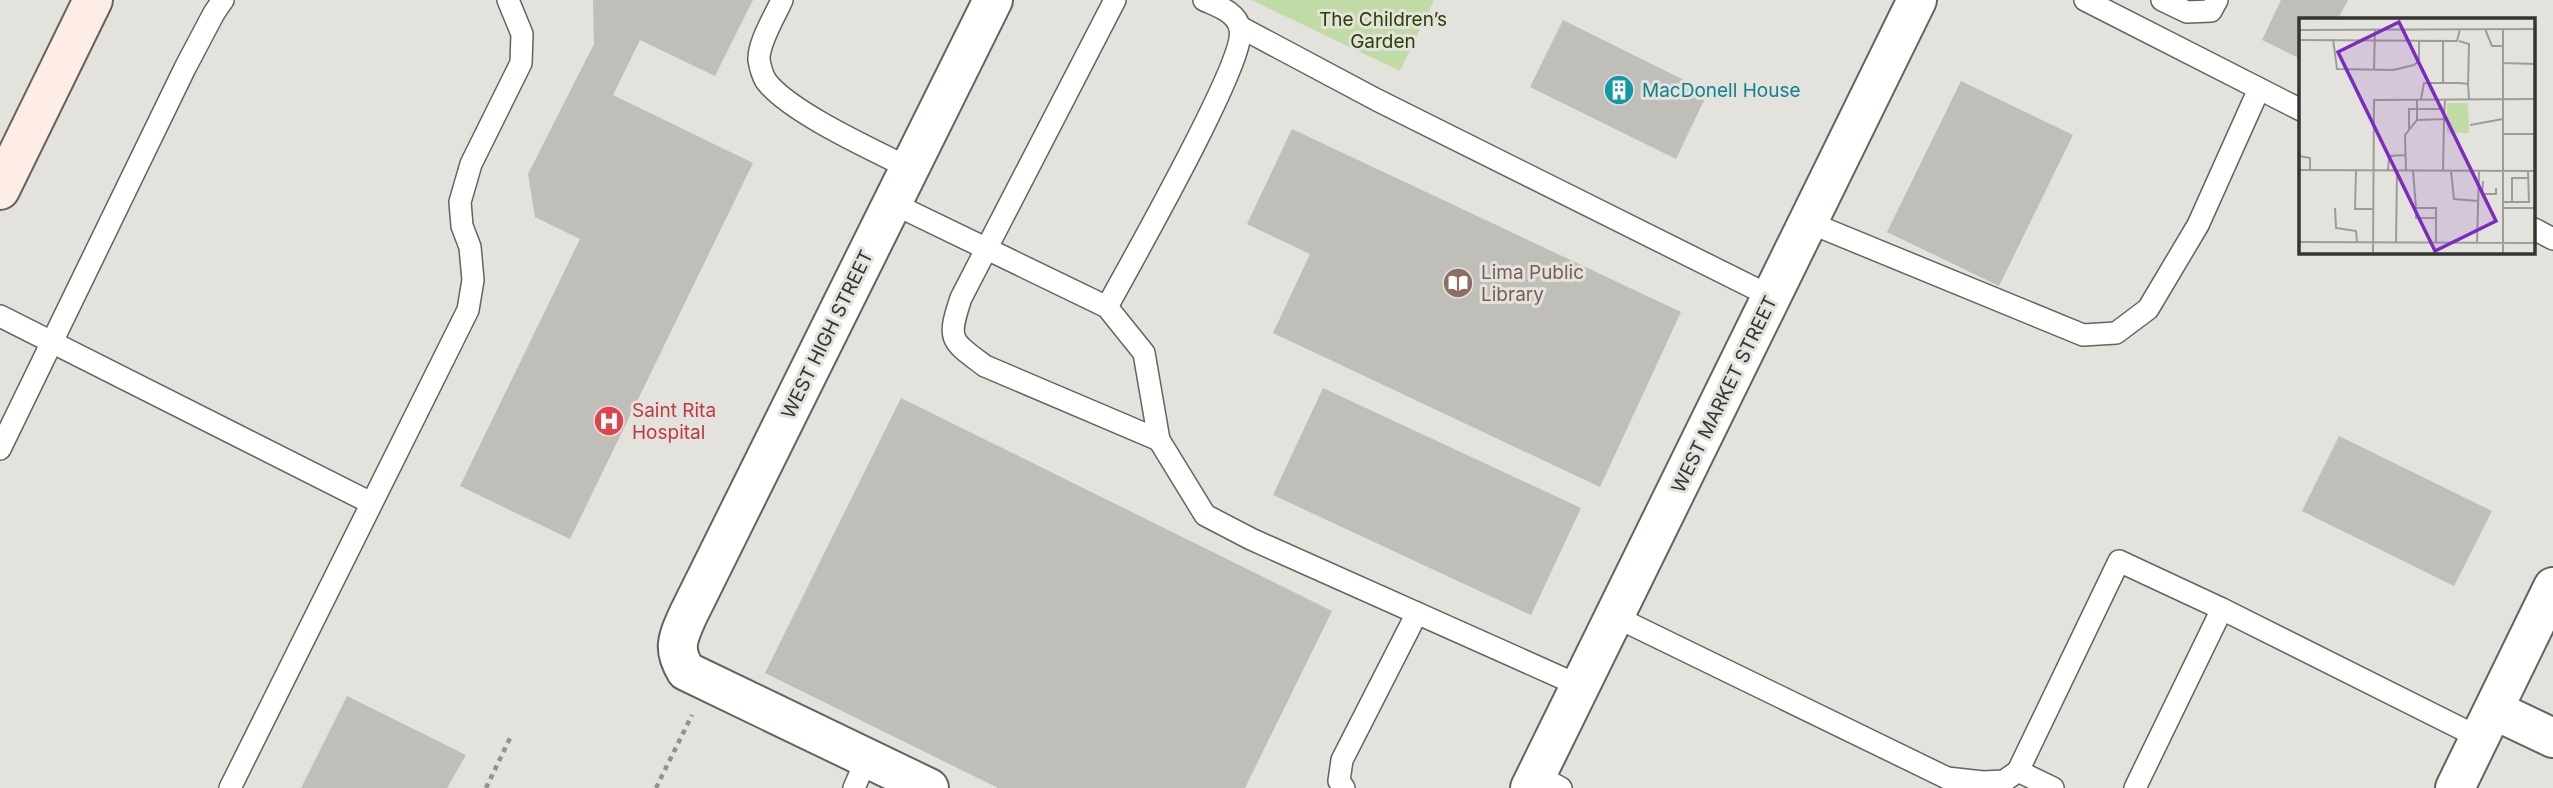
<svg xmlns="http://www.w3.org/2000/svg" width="2553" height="788" viewBox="0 0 2553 788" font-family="Inter,sans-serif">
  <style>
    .green { fill: #c1dba6 }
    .building { fill: #c0beb9 }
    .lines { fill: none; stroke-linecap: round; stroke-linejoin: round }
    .service-casing { stroke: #65635e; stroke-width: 24 }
    .minor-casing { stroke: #65635e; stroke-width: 42 }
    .tertiary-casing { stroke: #65635e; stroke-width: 42 }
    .secondary-casing { stroke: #65635e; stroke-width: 42 }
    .path { stroke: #93918e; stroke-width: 4.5; stroke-dasharray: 5 5; stroke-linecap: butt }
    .service { stroke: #fff; stroke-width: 21 }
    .minor { stroke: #fff; stroke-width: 38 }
    .tertiary { stroke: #fff; stroke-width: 38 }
    .secondary { stroke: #feece6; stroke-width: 38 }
    .labels { text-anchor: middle; stroke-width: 6; stroke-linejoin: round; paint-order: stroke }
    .park-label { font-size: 19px; fill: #294200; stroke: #e4e2dd }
    .culture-label { font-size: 19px; fill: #0d838f; stroke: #e4e2dd; text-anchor: start }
    .education-label { font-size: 19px; fill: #785e54; stroke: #e4e2dd; text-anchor: start }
    .street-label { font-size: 19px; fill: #353432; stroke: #e4e2dd }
    .health-label { font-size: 19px; fill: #be3a42; stroke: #e4e2dd; text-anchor: start }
    .inset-road { fill: none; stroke: #9e9c99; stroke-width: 2 }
    .view { fill: #7b2cbf; fill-opacity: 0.15; stroke: #7b2cbf; stroke-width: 3.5 }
    .inset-edge { fill: none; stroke: #353432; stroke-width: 3.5 }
  </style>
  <rect width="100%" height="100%" fill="#e4e2dd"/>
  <polygon class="green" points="1251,0 1434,0 1400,71"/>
  <g class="building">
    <polygon points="593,0 753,0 715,76 640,40 613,95 753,163 570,539 460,486 580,239 535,217 528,174 594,44"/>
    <polygon points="2281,0 2348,0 2338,19 2301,19 2301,59 2262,40"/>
    <polygon points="1563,20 1708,92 1676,159 1530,87"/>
    <polygon points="1961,81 2073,135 1999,286 1887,232"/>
    <polygon points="1292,129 1681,312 1600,487 1273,333 1310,254 1247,224"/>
    <polygon points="1323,388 1581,508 1531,615 1273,495"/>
    <polygon points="901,398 1332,611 1245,788 998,788 765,673"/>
    <polygon points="2339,436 2492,511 2454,586 2302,511"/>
    <polygon points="347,696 466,755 447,788 301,788"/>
  </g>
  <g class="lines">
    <g class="service-casing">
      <g id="service">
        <path d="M782,0C775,16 758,43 759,60C760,66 763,76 766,81C789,112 873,150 909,168"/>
        <path d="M1115,0L961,298C947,340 950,340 985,366L1159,440"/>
        <polyline points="2085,0 2301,110"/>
        <polyline points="2162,0 2187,12 2211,11 2217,0"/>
        <polyline points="1240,27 1377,100 1772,297"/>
        <polyline points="892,203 1107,307 1144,353 1159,440 1205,515 1251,539 1580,686"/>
        <polyline points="1808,222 2083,335 2116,333 2148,309 2198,225 2259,89"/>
        <polyline points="2534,229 2553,239"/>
        <path d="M1107,307C1129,266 1247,60 1240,29C1237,12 1217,6 1204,0"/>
        <polyline points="0,316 371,503"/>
        <polyline points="0,449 185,68 214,13 223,0"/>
        <polyline points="1614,616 1947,778 1983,782 2004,781 2018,771"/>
        <polyline points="1537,775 1561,788"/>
        <polyline points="230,788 468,310 473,280 470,247 462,226 460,202 471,164 521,63 522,34 508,0"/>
        <polyline points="854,788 867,758"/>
        <polyline points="1344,788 1339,781 1342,760 1417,613"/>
        <polyline points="2053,788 2018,771 2119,561 2222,609 2480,738"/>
        <polyline points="2135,788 2222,609"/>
      </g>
    </g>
    <g class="minor-casing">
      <g id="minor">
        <polyline points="2494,710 2553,738"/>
        <path d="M929,788L686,671C672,648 678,638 688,615L993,0"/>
      </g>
    </g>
    <g class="tertiary-casing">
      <g id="tertiary">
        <polyline points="1530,788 1917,0"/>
        <polyline points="2455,788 2553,587"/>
      </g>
    </g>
    <g class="secondary-casing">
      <polyline id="secondary" points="0,190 93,0"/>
    </g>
    <g class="path">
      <polyline points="486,788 511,736"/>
      <polyline points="656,788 692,715"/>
    </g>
    <use href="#service" class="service"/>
    <use href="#minor" class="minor"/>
    <use href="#tertiary" class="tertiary"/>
    <use href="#secondary" class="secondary"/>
  </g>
  <defs>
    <g id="building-disc" transform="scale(1.575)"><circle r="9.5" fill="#0f9aa8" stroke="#e4e2dd"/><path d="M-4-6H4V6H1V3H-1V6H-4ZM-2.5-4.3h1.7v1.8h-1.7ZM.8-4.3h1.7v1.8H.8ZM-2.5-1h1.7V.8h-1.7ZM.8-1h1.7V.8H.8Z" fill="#fff"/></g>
    <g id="library-disc" transform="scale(1.575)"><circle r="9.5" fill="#8d6e63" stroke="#e4e2dd"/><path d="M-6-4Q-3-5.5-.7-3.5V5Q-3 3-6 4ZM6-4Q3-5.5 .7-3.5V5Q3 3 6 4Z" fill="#fff"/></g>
    <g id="hospital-disc" transform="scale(1.575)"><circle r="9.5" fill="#e0444e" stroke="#e4e2dd"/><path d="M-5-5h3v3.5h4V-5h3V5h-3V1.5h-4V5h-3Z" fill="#fff"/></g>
  </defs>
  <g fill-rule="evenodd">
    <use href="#building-disc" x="1619" y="90"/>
    <use href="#library-disc" x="1458" y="283"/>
    <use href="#hospital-disc" x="609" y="421"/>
  </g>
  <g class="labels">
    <g class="park-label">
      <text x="1383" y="26">The Children’s<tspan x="1383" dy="22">Garden</tspan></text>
    </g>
    <g class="culture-label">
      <text x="1642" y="97">MacDonell House</text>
    </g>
    <g class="education-label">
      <text x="1481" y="279">Lima Public<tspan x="1481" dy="22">Library</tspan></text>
    </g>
    <g class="street-label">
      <text transform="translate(827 334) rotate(-64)" y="7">WEST HIGH STREET</text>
      <text transform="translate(1724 394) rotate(-64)" y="7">WEST MARKET STREET</text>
    </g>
    <g class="health-label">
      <text x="632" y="417">Saint Rita<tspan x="632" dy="22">Hospital</tspan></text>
    </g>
  </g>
  <g transform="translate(2299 18)">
    <rect width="236" height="236" fill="#e4e2dd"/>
    <path d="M148,85H169L170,115H148Z" fill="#c1dba6"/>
    <path class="inset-road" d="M186,11L193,28H204M204,11V236M0,12L237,11M34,21L38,51L94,52L115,47L120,43V23M0,22L158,23L161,11M160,23L170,26L169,68M203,45L237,46M75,52L76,11M144,65V24M122,81L125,65H161L169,66L170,81M118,102L145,101L146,81M171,107L204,101M110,111V91H146M204,116H237M0,138L11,140V153M0,152L237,153M57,153L56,191H74M89,153L90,138L106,137M107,153L106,117L118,102V81M114,153L117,190M144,153L145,101M152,153L155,181L179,183M184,163L183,176H197V170M204,184H230L229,153M213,184V160H229M36,190L37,210L57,213L58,224M204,190H237M0,224L237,225M97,225L98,153M137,225V200H117V190H137V200M178,225L180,153M74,236L75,82L237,81"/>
    <path class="view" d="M100,4L197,203L136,233L39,34Z"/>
    <rect width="236" height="236" class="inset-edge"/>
  </g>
</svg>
